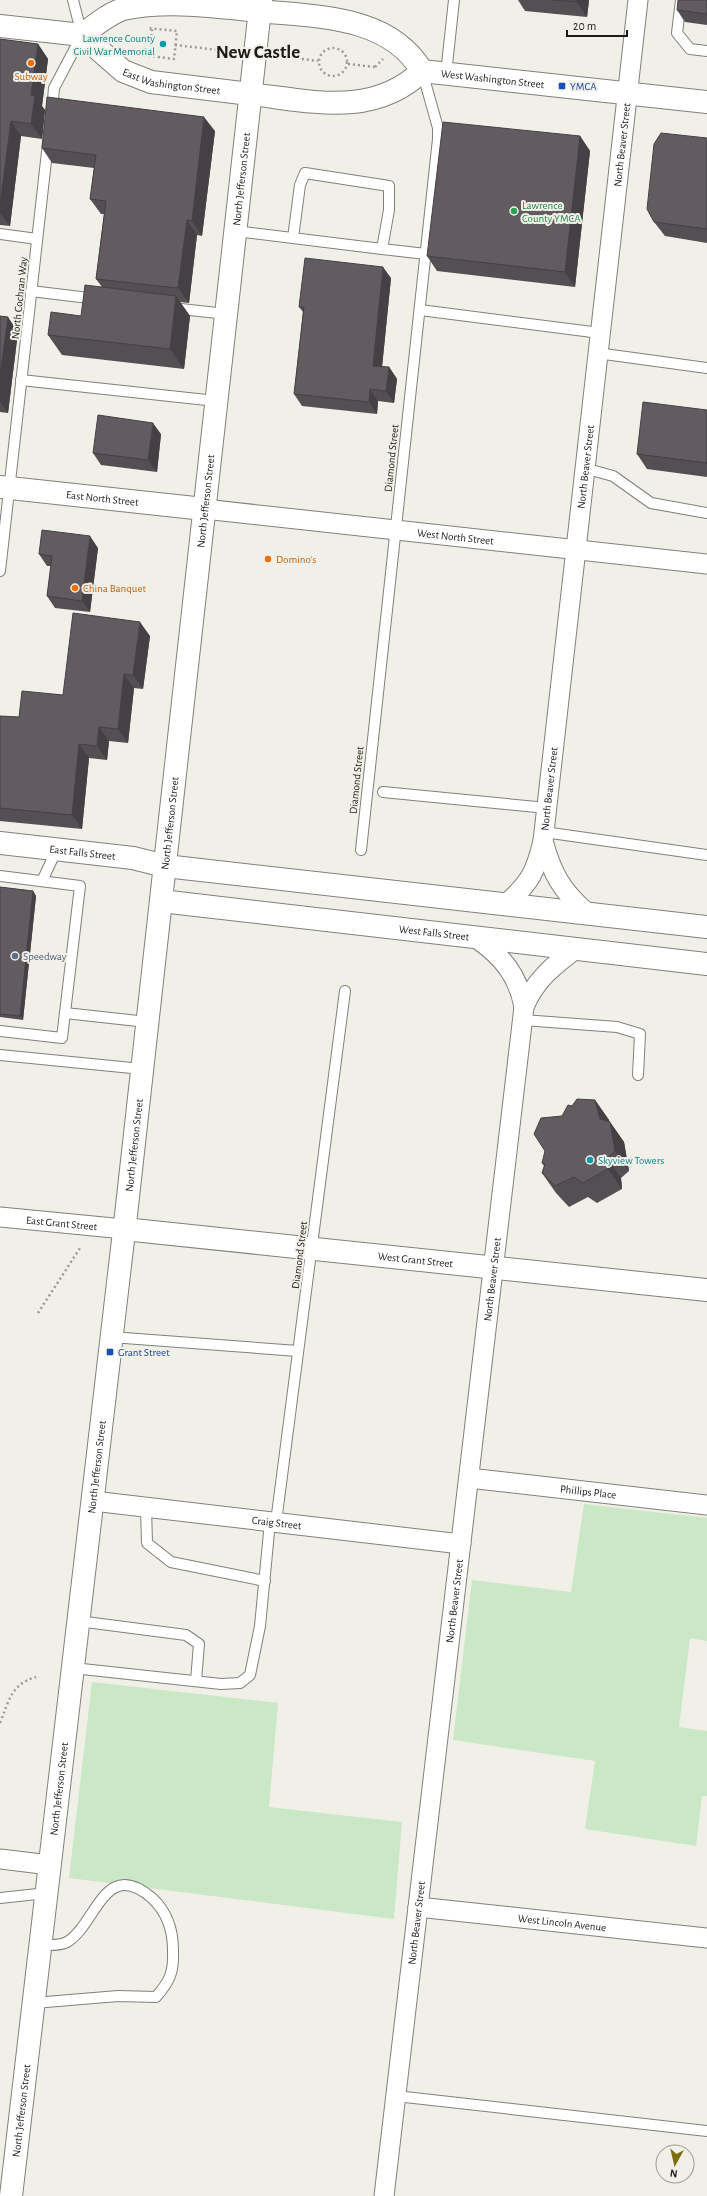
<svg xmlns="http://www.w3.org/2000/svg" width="707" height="2196" viewBox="0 0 707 2196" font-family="'Alegreya Sans',sans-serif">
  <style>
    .green { fill: #cae7c6 }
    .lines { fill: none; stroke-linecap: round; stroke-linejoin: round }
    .service-casing { stroke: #818079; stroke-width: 12 }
    .minor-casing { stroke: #818079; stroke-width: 21 }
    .tertiary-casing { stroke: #818079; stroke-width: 24 }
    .primary-casing { stroke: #818079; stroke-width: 24 }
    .path { stroke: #9b9a94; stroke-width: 2.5; stroke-dasharray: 2 3; stroke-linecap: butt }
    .service { stroke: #fff; stroke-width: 10 }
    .minor { stroke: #fff; stroke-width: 19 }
    .tertiary { stroke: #fff; stroke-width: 22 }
    .primary { stroke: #fff; stroke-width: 22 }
    .wall { fill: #544f53 }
    .shaded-wall { fill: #454044 }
    .building { fill: #625c61; stroke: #454044 }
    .culture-dot { fill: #0f9aa8; stroke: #f1f0e8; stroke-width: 1.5 }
    .food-dot { fill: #e8710a; stroke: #f1f0e8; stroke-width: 1.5 }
    .transit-dot { fill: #1a4fb4; stroke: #f1f0e8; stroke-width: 1.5 }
    .leisure-dot { fill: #2e9e5b; stroke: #f1f0e8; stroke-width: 1.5 }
    .service-dot { fill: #5c6f8a; stroke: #f1f0e8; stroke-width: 1.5 }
    .labels { text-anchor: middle; stroke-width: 4; stroke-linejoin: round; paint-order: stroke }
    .culture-label { font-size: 11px; fill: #0d838f; stroke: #f1f0e8; text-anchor: end }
    .food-label { font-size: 11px; fill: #c56008; stroke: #f1f0e8; text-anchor: start }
    .street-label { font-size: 11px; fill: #1c1b19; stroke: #f1f0e8 }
    .transit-label { font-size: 11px; fill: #164399; stroke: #f1f0e8; text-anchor: start }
    .leisure-label { font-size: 11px; fill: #27864d; stroke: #f1f0e8; text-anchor: start }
    .service-label { font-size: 11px; fill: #4e5e75; stroke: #f1f0e8; text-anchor: start }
    .town-label { font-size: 19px; font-weight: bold; fill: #1c1b19; stroke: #f1f0e8 }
  </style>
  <rect width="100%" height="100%" fill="#f1f0e8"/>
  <g class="green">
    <polygon points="584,1504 707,1518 707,1641 690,1638 679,1727 707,1731 707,1796 702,1796 696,1846 585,1829 595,1761 453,1740 472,1580 571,1592"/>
    <polygon points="92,1682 278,1703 269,1807 402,1822 394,1919 69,1878"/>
  </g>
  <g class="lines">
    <g class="service-casing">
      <g id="service">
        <polyline points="681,0 677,33 690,49 707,51"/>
        <polyline points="446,74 454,0"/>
        <polyline points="52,112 54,88 82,35 73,0"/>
        <polyline points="235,231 382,249 389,210 389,186 305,173 300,185 293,238"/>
        <polyline points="0,234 37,239"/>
        <polyline points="382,249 426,254"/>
        <polyline points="31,291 97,299"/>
        <polyline points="172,308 226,314"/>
        <polyline points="420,310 600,333"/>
        <polyline points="597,353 707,368"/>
        <polyline points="21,380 216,401"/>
        <polyline points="584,468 613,476 651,503 707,513"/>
        <polyline points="0,571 48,143"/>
        <polyline points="383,792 547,808"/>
        <polyline points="544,832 707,855"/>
        <polyline points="361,850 438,139 438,128 422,71"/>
        <polyline points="0,876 80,886 62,1038 0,1031"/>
        <polyline points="42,881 57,849"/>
        <polyline points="65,1013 147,1022"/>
        <polyline points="523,1020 617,1027 640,1034 638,1075"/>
        <polyline points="0,1055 142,1069"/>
        <polyline points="111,1337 298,1351"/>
        <polyline points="146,1507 147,1543 171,1562 265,1581"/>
        <polyline points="276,1522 345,991"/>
        <polyline points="78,1621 186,1635 199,1644 196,1681"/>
        <polyline points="73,1668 221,1684 240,1683 250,1675 260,1626 270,1522"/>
        <polyline points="0,1898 47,1893"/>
        <path d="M34,2003L118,1996L156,1997C170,1981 174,1972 173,1950C173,1930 167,1912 152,1898C104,1857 97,1924 67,1942C60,1946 49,1945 41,1945"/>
        <polyline points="396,2096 707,2131"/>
      </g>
    </g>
    <g class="minor-casing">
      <g id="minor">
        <path id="s1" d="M204,509L707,564"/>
        <path d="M543,841C552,873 561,890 586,912"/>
        <path id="s2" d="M507,903C530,883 536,871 543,841L638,0"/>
        <path d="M476,938C502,956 518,975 524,1007"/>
        <path id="s3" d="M0,1217L124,1229"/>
        <path id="s4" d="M469,1478L707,1505"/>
        <path id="s5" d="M93,1501L461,1544"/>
        <polyline points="0,1859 50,1865"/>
        <path id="s6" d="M418,1907L707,1938"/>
        <path id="s7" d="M384,2196L524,1007C535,980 554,965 577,948"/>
      </g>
    </g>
    <g class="tertiary-casing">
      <g id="tertiary">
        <path d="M259,11C317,17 389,15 422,71"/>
        <path id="s8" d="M422,71L707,102"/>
        <path d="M250,94C311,101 373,118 422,71"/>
        <path id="s9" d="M0,487L204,509"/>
        <path id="s10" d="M0,843L133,858L165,866"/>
        <path id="s11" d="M124,1229L707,1290"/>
      </g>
    </g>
    <g class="primary-casing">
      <g id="primary">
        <path id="s12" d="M0,26L82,35L123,71L151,82L250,94"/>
        <path d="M82,35C94,26 108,14 123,9C166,0 215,6 259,11"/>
        <polyline points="165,866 707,927"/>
        <path id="s13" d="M161,901L707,964"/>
        <path id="s14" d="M11,2196L127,1206L261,0"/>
      </g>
    </g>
    <g class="path">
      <polyline points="175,45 227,51"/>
      <circle cx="333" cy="62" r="14"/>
      <polyline points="143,55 174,59 177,31 147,28"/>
      <polyline points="149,56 152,29"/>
      <polyline points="287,57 318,61"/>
      <polyline points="348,64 375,67"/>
      <polyline points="375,67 383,59"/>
      <polyline points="38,1313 80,1248"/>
      <path d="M0,1723C9,1701 11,1684 36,1677"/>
    </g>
    <use href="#service" class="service"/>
    <use href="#minor" class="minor"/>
    <use href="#tertiary" class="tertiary"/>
    <use href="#primary" class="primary"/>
  </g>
  <g class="wall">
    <polygon points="518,0 589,0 587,17 525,11"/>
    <polygon points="707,0 707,25 685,22 677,10"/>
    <polygon points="0,39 38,44 48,59 42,106 45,110 42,139 21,136 10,226 0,225"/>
    <polygon points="215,131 202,236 197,235 189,303 180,302 190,316 184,369 62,355 48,335 81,316 102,287 96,279 104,214 101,214 90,199 94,168 52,163 42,148"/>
    <polygon points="580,136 590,151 575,287 437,271 427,256"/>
    <polygon points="707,138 707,243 665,236 654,222"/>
    <polygon points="391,278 382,367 389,367 397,379 394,403 378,401 377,414 302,406 294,394 303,312 299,307"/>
    <polygon points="0,316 18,332 8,413 0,412"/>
    <polygon points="707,410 707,477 647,469 637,454"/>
    <polygon points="161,434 157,472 101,465 93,453"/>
    <polygon points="98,548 90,612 55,608 47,596 51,566 47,566 39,554"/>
    <polygon points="150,636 143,689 134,688 128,743 109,741 107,760 89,758 82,829 0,821 0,716 19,717 63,695"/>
    <polygon points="0,887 33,891 36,896 23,1020 0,1017"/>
    <polygon points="595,1100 609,1120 609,1122 610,1122 624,1142 629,1171 621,1178 622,1189 597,1203 588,1197 569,1207 556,1193 542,1173 544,1166 542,1163 562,1116 572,1106"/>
  </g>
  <g class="shaded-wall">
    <polygon points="577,0 589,0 587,17 577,2"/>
    <polygon points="38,44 48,59 42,106 45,110 42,139 31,124 31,95"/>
    <polygon points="204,117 215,131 202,236 192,221"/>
    <polygon points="11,121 21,136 10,226 0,213 0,205"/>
    <polygon points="580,136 590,151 575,287 565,272"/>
    <polygon points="187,220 197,235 189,303 178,288"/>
    <polygon points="383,267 391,278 381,377 373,366"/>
    <polygon points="176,296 190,316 184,369 170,349"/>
    <polygon points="8,317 18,332 8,413 0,402 0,377"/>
    <polygon points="389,367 397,379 394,403 386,391"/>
    <polygon points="370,389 378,401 377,414 369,402"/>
    <polygon points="153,423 161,434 157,472 148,460"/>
    <polygon points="90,536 98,548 90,612 82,601"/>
    <polygon points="140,622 150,636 143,689 133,675"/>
    <polygon points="124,674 134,688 128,743 118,729"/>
    <polygon points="99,727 109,741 107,760 97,746"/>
    <polygon points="79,744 89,758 82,829 72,815"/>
    <polygon points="33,891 36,896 23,1020 20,1016"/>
    <polygon points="595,1100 609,1120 612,1131 610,1122 624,1142 629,1171 615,1151 600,1119"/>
    <polygon points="607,1158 621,1178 622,1189 608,1169"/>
  </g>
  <g class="building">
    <polygon points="553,0 577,0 577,2"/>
    <polygon points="678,0 707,0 707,14 677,10"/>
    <polygon points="0,39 38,44 31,95 35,96 31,124 11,121 0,205"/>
    <polygon points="47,97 204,117 192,221 187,220 178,288 96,279 106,201 90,199 96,155 42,148"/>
    <polygon points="443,122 580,136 565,272 427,256"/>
    <polygon points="661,133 707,138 707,229 654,222 647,209 654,144"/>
    <polygon points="305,258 383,267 373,366 389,367 386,391 370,389 369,402 294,394 304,307 299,307"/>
    <polygon points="85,285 176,296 170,349 48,335 51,312 81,316"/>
    <polygon points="0,316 8,317 0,377"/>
    <polygon points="643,402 707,410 707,463 637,454"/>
    <polygon points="98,415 153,423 148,460 93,453"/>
    <polygon points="42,530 90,536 82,601 47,596 52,556 39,554"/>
    <polygon points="73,613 140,622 133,675 124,674 118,729 99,727 97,746 79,744 72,815 0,808 0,716 19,717 22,691 63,695"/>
    <polygon points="0,887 33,891 20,1016 0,1014"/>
    <polygon points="577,1099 595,1100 600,1119 610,1122 615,1151 607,1158 608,1169 583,1183 574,1177 555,1186 542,1173 545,1164 542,1163 545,1151 534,1134 541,1118 562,1116 568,1105 572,1106"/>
  </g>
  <g class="culture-dot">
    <circle cx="163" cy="44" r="4"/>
    <circle cx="590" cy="1160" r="4"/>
  </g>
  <g class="food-dot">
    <circle cx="31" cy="63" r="4"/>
    <circle cx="268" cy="559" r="4"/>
    <circle cx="75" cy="588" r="4"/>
  </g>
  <g class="transit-dot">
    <rect x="558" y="82" width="8" height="8" rx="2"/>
    <rect x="106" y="1348" width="8" height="8" rx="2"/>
  </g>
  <circle class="leisure-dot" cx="514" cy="211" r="4"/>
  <circle class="service-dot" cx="15" cy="956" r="4"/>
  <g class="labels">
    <g class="culture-label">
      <text x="155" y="42">Lawrence County<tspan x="155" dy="13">Civil War Memorial</tspan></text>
      <text x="598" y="1164" text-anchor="start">Skyview Towers</text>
    </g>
    <g class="food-label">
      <text x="31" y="80" text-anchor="middle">Subway</text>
      <text x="276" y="563">Domino's</text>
      <text x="83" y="592">China Banquet</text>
    </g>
    <g class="street-label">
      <text dy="4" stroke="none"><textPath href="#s8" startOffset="71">West Washington Street</textPath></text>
      <text dy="4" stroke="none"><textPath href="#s12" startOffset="187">East Washington Street</textPath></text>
      <text dy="4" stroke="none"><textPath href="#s2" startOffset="774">North Beaver Street</textPath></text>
      <text dy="4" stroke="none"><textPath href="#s14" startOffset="2030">North Jefferson Street</textPath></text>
      <text transform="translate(19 298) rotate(-84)" y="4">North Cochran Way</text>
      <text transform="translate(391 458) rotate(-84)" y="4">Diamond Street</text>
      <text dy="4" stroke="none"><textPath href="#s2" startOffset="450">North Beaver Street</textPath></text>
      <text dy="4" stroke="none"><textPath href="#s9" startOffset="103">East North Street</textPath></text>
      <text dy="4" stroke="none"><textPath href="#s14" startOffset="1706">North Jefferson Street</textPath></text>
      <text dy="4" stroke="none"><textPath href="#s1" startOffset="253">West North Street</textPath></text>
      <text transform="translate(356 780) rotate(-84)" y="4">Diamond Street</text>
      <text dy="4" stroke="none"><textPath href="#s2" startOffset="126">North Beaver Street</textPath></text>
      <text dy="4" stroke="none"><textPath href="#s14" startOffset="1382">North Jefferson Street</textPath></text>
      <text dy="4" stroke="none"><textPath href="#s10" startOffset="83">East Falls Street</textPath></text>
      <text dy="4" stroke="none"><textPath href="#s13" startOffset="275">West Falls Street</textPath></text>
      <text dy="4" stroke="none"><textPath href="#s14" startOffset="1058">North Jefferson Street</textPath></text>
      <text dy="4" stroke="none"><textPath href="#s3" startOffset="62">East Grant Street</textPath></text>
      <text transform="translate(299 1255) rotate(-83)" y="4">Diamond Street</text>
      <text dy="4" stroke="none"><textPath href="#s11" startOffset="293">West Grant Street</textPath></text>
      <text dy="4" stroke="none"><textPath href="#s7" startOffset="923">North Beaver Street</textPath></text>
      <text dy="4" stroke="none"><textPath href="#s14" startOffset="734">North Jefferson Street</textPath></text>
      <text dy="4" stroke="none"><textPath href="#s4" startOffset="120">Phillips Place</textPath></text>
      <text dy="4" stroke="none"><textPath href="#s5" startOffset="185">Craig Street</textPath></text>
      <text dy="4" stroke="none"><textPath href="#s7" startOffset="599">North Beaver Street</textPath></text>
      <text dy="4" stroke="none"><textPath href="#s14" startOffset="410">North Jefferson Street</textPath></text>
      <text dy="4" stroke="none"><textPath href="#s7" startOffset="275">North Beaver Street</textPath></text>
      <text dy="4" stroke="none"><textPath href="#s6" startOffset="145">West Lincoln Avenue</textPath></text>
      <text dy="4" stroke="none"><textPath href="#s14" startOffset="86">North Jefferson Street</textPath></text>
    </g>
    <g class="transit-label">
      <text x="570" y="90">YMCA</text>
      <text x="118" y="1356">Grant Street</text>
    </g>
    <g class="leisure-label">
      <text x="522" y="209">Lawrence<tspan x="522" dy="13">County YMCA</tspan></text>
    </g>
    <g class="service-label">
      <text x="23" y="960">Speedway</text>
    </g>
    <g class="town-label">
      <text x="258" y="58">New Castle</text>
    </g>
  </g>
  <g transform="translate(675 2164) rotate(188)"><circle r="19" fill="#f1f0e8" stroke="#9c9b95"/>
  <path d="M0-3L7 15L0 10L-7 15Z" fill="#7d6e0c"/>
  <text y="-6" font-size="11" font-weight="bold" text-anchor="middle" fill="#1c1b19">N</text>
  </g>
  <path d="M567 30v6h60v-6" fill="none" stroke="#1c1b19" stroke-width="2"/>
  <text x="573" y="30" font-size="12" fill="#1c1b19" stroke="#f1f0e8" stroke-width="3" paint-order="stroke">20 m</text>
</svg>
